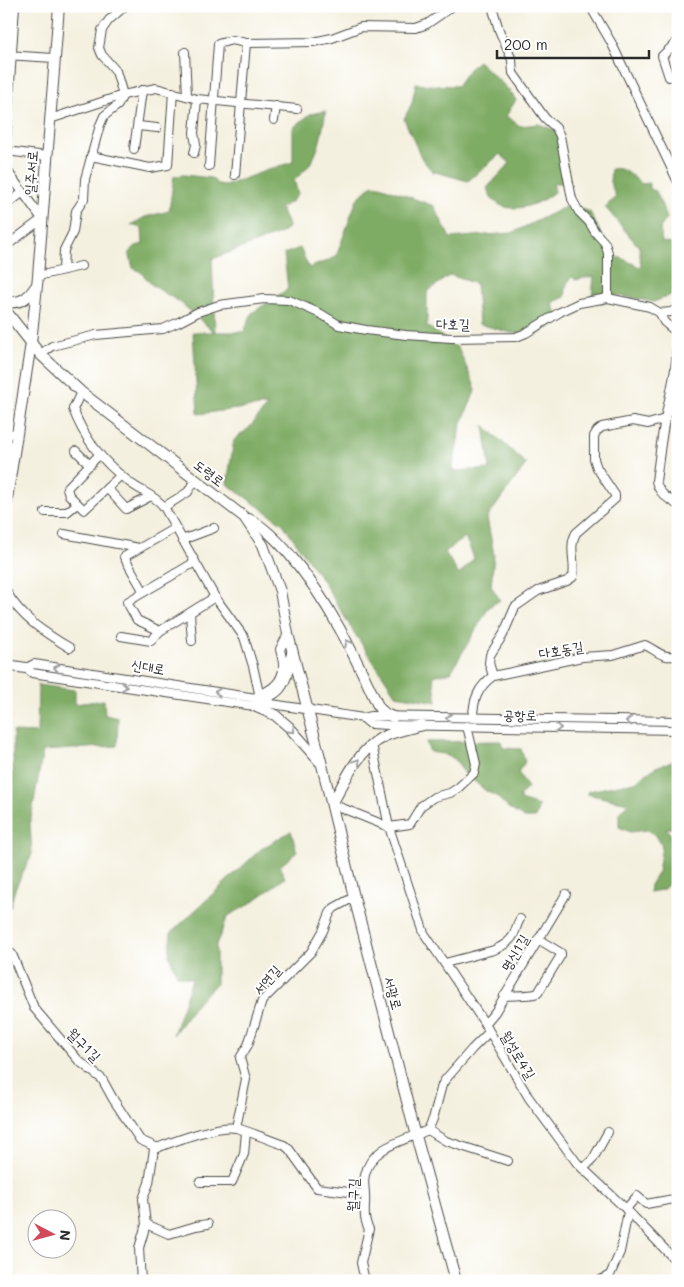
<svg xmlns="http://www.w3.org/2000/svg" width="684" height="1287" viewBox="0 0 684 1287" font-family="Mali,'Poor Story',sans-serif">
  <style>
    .forest { fill: #7fac65; stroke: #556c48; fill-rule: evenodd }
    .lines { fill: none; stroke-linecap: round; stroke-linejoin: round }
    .minor-casing { stroke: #494946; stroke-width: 10 }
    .major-casing { stroke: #494946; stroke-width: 12 }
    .minor { stroke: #fff; stroke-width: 8 }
    .major { stroke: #fff; stroke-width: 10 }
    .oneway { stroke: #a0a0a0 }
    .labels { text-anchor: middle; stroke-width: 4; stroke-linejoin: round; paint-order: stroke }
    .street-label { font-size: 14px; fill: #2b2b2b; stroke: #fff }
  </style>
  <rect width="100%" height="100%" fill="#fff"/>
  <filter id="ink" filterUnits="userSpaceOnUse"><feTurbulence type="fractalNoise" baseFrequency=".02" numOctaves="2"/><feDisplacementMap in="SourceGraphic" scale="10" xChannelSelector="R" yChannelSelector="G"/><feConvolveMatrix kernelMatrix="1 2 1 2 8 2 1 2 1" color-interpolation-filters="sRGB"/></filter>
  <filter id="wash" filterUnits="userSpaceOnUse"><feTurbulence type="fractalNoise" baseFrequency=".0096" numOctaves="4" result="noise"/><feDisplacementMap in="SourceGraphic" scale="20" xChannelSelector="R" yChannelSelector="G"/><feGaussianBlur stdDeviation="1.12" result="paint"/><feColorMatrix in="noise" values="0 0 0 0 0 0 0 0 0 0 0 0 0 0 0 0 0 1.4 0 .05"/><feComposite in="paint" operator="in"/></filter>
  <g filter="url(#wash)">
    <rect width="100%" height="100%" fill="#f4f0df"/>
    <g class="forest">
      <path d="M478,61L509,90L516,100L506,116L520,126L539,124L557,131L567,183H553L555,191C537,208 496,220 487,188L510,163L500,154L468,181L432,171L422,159L404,119L412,103L416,83L423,85L457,86L469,69Z"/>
      <path d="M326,111C320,140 320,160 294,180L298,194L291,202L280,208L289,227L279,234L212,259L215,332H244L252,313L288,289L284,254L300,248L309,268L336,257L357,199L372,185L380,186L434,206L450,238L512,233L571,204L590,212L601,234L612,249L614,257C624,257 631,264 641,267L639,247L605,207L616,197L610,182L611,169C624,166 633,177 642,184L649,183V189L656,191L667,218L660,228L662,242L672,244L678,276L671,295L654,302L615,295L602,304L592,297L594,276L575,280L573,276L567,283L565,297L552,303L561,320L537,335L511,333L479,324L476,284L450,275L427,292V326L458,348L476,389L461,425L452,471L490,469L484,425L526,464L487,518L494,555L491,586L500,600L489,607L451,672L433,676L437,702L396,695L353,631L325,584L283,524L227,484L234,440L249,428L268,405L198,414L193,332H214L181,303L152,285L141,272L133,268L129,252L136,246L143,244L142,228L131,225L145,217L169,211L174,176L184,175L211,178L218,184L227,185L276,167L293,162V128L310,114ZM465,537L474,558L459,575L445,552Z"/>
      <polygon points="38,685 75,690 75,704 104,700 105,715 118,718 117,746 43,751 30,824 32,854 15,889 10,907 6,911 6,829 9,824 6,808 6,780 13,772 13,732 37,733"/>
      <polygon points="501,741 503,748 521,749 525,762 518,772 528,788 520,795 520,800 539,806 535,818 524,818 507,807 496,796 486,791 463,772 455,759 443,754 430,752 426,742"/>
      <polygon points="678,759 678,830 676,828 666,828 678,844 678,865 667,886 662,890 649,892 650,885 658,872 662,846 657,837 648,830 630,832 619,827 619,813 628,803 587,794 588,791 635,782 656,767"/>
      <polygon points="291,831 297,852 280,866 285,878 248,905 228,916 216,945 216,984 198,1001 173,1035 192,979 177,975 169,955 171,933 261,849"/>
    </g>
  </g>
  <g filter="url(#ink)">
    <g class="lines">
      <g class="minor-casing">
        <g id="minor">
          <polyline points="492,6 499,30 512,60 513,73 545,118 556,128 560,136 572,199 579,212 589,222 595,232 605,243 608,253 608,298"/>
          <polyline points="590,6 611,42 678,182"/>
          <polyline points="185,52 187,96"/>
          <polyline points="6,55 54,58"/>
          <polyline points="669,77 662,56 678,41"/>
          <polyline points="50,119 123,95 156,88 197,99 297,109"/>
          <polyline points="274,120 276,106"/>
          <polyline points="138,126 157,128"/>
          <polyline points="6,144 15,6"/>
          <polyline points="134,149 142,90"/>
          <polyline points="6,151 47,156"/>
          <polyline points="194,153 196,145 194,133 197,99"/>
          <polyline points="91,156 150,168 168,165 173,92"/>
          <polyline points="209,166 218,44 232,40 246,43 313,42 332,38 361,27 416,28 427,24 453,6"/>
          <polyline points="6,169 42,219 6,246"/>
          <polyline points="235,175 246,43"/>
          <polyline points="6,205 22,193"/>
          <polyline points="63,270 64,250 73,232 76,211 84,199 85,179 100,125 104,116 118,105 123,95 116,71 102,55 99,48 102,30 109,20 125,6"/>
          <polyline points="38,276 81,266"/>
          <polyline points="660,313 671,312 678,308"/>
          <path d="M40,354L52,346L96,335L163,329L179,322L198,312L219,305L264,299L289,300L321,314L339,325L366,330L406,335L451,338L516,337L526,333L560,312L579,303L608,298L650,307L660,313L664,322L676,332C679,366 671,387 665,419C661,440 659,460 656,481C659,494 667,498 678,505"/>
          <path d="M81,392L73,409C84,439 104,463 129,482C140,491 155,495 164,507L215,597L244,637L253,666L259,693C271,692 282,681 283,669C284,663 281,655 280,649L288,634"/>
          <polyline points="667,411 678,405"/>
          <polyline points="6,433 17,434"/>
          <polyline points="76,451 90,465"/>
          <polyline points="99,455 67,488 69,495 84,510 121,475"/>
          <polyline points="107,488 126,509 151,496"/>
          <polyline points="164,507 188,492 195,480"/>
          <polyline points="45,512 67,512 77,504"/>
          <polyline points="64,534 139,548"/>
          <polyline points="182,540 214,528"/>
          <path d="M6,591C21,618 45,633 70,648"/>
          <polyline points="144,592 124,557 175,528"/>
          <polyline points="190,613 192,641"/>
          <polyline points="160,631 137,620 127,602 195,562"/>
          <polyline points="121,636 151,641 160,631 215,597"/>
          <path d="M493,676L489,663L490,655L503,635L515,607L538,591L567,581L573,577C576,562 568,547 576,533L615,499V495L597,468L594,459V436L597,431L602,427L633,421L648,424L665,419"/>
          <polyline points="265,703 254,706 32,673 26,668 34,664 256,698 265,703 363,718 371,716 678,721"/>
          <polyline points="363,718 370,724 388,725 678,730"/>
          <path d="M473,718C473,700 478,687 493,676L582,657L613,655L645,645C659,652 661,658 678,656"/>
          <polyline points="372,744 389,827 410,824 421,806 434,797 450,793 458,788 474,773 476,764 467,726"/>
          <polyline points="332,804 389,827 424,933 485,1024 529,1098 577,1163 626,1209 678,1263"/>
          <polyline points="6,949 12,954 34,1008 79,1061 102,1079 113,1099 140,1140 158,1148"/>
          <path d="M445,963L494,950C501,947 511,941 514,934C516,929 517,924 520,919"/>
          <path d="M504,996C513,995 532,996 538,993L561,955V953L538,939"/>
          <polyline points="485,1024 495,1012 566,894"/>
          <polyline points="236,1128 246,1079 240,1058 248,1045 262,1001 311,952 323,931 330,913 334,908 354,897"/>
          <polyline points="428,1130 433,1119 442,1085 445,1080 472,1049 489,1032"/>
          <polyline points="583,1169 593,1159 608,1132"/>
          <polyline points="200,1182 232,1182 244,1154 246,1132"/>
          <polyline points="626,1209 637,1196 646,1204 674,1199"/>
          <polyline points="146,1224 169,1234 196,1226 208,1224"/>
          <path d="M141,1281L139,1248L146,1224L143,1199L149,1183L154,1149C172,1142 218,1124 236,1128C252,1132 268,1140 284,1145L289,1149L317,1188L365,1194"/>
          <path d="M365,1281L361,1263L369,1229C362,1217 366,1208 365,1195C365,1188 363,1182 365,1175C371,1146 404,1141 428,1130L446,1141L508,1161"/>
          <polyline points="599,1281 610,1275 620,1252 628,1212"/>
        </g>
      </g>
      <g class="major-casing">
        <g id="major">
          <path d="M6,302C21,304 28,298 36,286"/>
          <polyline points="6,311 40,354 81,392 244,517 263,545 280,591 288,634 322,765 354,897 416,1136 456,1281"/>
          <polyline points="6,505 31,343 38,276 59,6"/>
          <path d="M249,519C265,527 278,541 290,555C328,600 354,654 379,708L386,714L393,717"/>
          <polyline points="6,665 26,668"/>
          <path d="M256,698C284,698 287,676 292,653"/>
          <polyline points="254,706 275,715 289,727 320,762"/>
          <path d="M332,804C345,781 357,752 381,738C393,731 408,729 422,725"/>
        </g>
      </g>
      <use href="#minor" class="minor"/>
      <use href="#major" class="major"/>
    </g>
    <defs><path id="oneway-chevron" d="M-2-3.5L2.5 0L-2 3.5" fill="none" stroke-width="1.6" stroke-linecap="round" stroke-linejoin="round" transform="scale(1.25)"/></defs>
    <g class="oneway">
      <use href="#oneway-chevron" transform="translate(348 643) rotate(-118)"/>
      <use href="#oneway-chevron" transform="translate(57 668) rotate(-171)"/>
      <use href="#oneway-chevron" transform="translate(124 687) rotate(8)"/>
      <use href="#oneway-chevron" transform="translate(218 692) rotate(-171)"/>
      <use href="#oneway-chevron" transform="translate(449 718) rotate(-179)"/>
      <use href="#oneway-chevron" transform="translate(629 721) rotate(-179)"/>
      <use href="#oneway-chevron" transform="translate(558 728) rotate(1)"/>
      <use href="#oneway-chevron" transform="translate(292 730) rotate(44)"/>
      <use href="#oneway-chevron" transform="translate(357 762) rotate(-57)"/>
    </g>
  </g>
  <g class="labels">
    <g class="street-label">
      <text transform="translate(31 173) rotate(-86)" y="5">일주서로</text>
      <text transform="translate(453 324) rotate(1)" y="5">다호길</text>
      <text transform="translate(209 473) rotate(37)" y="5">도령로</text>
      <text transform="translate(561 650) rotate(-10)" y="5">다호동길</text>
      <text transform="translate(148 667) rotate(9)" y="5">신대로</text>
      <text transform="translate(520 715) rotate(1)" y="5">공항로</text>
      <text transform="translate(515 953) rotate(-59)" y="5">명신1길</text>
      <text transform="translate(267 980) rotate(-49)" y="5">서연길</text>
      <text transform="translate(393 993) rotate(75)" y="5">서광로</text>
      <text transform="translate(84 1045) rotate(45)" y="5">월구1길</text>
      <text transform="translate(518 1055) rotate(59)" y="5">월성로4길</text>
      <text transform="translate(353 1195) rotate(-88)" y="5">월구길</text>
    </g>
  </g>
  <rect width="684" height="1287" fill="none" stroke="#fff" stroke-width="25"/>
  <g transform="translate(52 1234) rotate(96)"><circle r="24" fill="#ffffff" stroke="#aaaaaa"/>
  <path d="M0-4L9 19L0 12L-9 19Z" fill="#d1495b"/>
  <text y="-8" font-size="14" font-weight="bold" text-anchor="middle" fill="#2b2b2b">N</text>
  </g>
  <path d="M497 50v8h152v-8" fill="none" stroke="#2b2b2b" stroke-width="2.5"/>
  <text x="504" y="50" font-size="15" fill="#2b2b2b" stroke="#ffffff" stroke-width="4" paint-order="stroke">200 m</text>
</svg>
